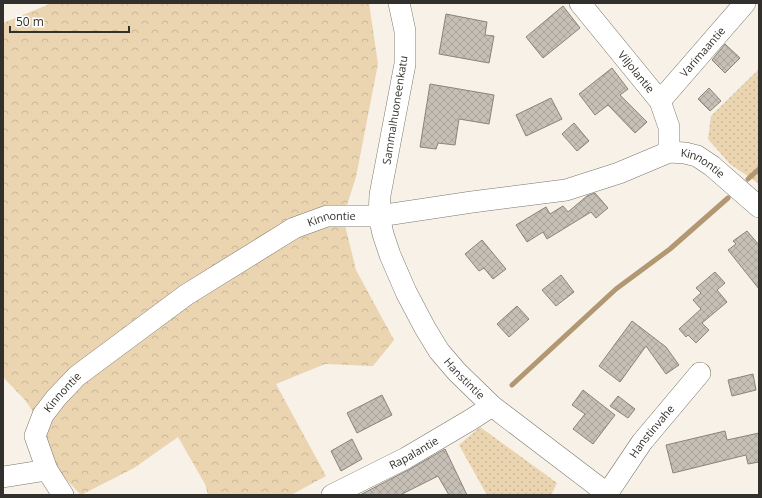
<svg xmlns="http://www.w3.org/2000/svg" width="762" height="498" viewBox="0 0 762 498" font-family="'Open Sans',sans-serif">
  <style>
    .grass { fill: url(#grass-dots) }
    .forest { fill: url(#forest-crowns) }
    .lines { fill: none; stroke-linecap: round; stroke-linejoin: round }
    .stream { stroke: #b19872; stroke-width: 5 }
    .building { fill: url(#building-cross-hatch); stroke: #89837b }
    .minor-casing { stroke: #7b766d; stroke-width: 22 }
    .minor { stroke: #fff; stroke-width: 21 }
    .labels { text-anchor: middle; stroke-width: 3; stroke-linejoin: round; paint-order: stroke }
    .street-label { font-size: 11px; fill: #32302c; stroke: #fff }
  </style>
  <defs>
    <pattern id="grass-dots" width="8" height="8" patternUnits="userSpaceOnUse"><rect width="8" height="8" fill="#ebd4b0"/><path d="M2 2h.1M6 6h.1" fill="none" stroke="#cab698" stroke-width="1.8" stroke-linecap="round"/></pattern>
    <pattern id="forest-crowns" width="20" height="18" patternUnits="userSpaceOnUse"><rect width="20" height="18" fill="#ebd4b0"/><path d="M2 6a3 3 0 1 1 6 0M12 15a3 3 0 1 1 6 0" fill="none" stroke="#cab698"/></pattern>
    <pattern id="building-cross-hatch" width="8" height="8" patternUnits="userSpaceOnUse"><rect width="8" height="8" fill="#c5bfb6"/><path d="M0 0l8 8M0 8l8-8" fill="none" stroke="#aaa49d"/></pattern>
  </defs>
  <rect width="100%" height="100%" fill="#f7f1e7"/>
  <g class="grass">
    <polygon points="759,69 759,184 730,164 708,139 711,116"/>
    <polygon points="480,427 557,483 551,495 487,495 459,445"/>
  </g>
  <polygon class="forest" points="52,3 369,3 378,64 356,177 343,217 356,270 394,340 373,366 325,364 276,384 326,476 291,495 208,495 205,484 178,437 134,468 81,495 42,454 38,419 25,400 3,377 3,23"/>
  <g class="lines">
    <g class="stream">
      <polyline points="748,179 759,169"/>
      <polyline points="512,385 616,289 670,249 728,198"/>
    </g>
  </g>
  <g class="building">
    <polygon points="563,6 580,28 543,58 526,37"/>
    <polygon points="446,14 487,22 485,35 494,36 489,63 439,54"/>
    <polygon points="725,44 740,58 725,73 712,60"/>
    <polygon points="612,68 628,89 620,95 647,122 635,133 608,105 595,115 579,94"/>
    <polygon points="430,84 494,95 489,124 459,119 455,145 438,143 436,149 420,147"/>
    <polygon points="709,88 721,101 710,111 698,99"/>
    <polygon points="551,98 562,119 526,136 516,115"/>
    <polygon points="574,123 589,141 577,151 562,134"/>
    <polygon points="595,193 608,208 596,218 591,212 547,239 543,232 527,242 516,225 546,207 550,214 563,206 568,212 587,196"/>
    <polygon points="747,231 759,245 759,289 728,250 736,244 733,241"/>
    <polygon points="482,240 506,269 493,279 484,268 479,271 465,254"/>
    <polygon points="715,272 725,283 717,290 727,302 702,323 709,330 696,343 688,335 686,337 679,329 701,309 693,300 701,293 696,288"/>
    <polygon points="561,275 574,292 556,306 542,290"/>
    <polygon points="517,306 529,319 509,337 497,324"/>
    <polygon points="632,321 666,347 679,365 666,374 646,346 620,382 599,366"/>
    <polygon points="753,374 756,390 732,396 728,380"/>
    <polygon points="583,390 615,415 593,444 573,429 585,414 572,405"/>
    <polygon points="382,395 392,415 357,433 347,413"/>
    <polygon points="618,396 635,409 628,418 610,406"/>
    <polygon points="725,431 727,440 759,433 759,462 748,464 746,455 673,473 666,445"/>
    <polygon points="352,439 362,459 341,471 331,451"/>
    <polygon points="445,449 467,495 449,495 438,476 400,495 360,495 412,468"/>
  </g>
  <g class="lines">
    <g class="minor-casing">
      <g id="minor">
        <path id="s1" d="M399,3L405,31V64L380,195L379,216L383,234L390,255L406,292L425,328L439,351L457,372L492,406L609,495"/>
        <path id="s2" d="M580,3L660,101L669,127V152"/>
        <path id="s3" d="M660,101L745,3"/>
        <polyline points="47,470 63,495"/>
        <path id="s4" d="M3,477L47,470L35,436L43,415L56,398L77,376L186,295L294,228L327,216H379L472,202L566,190L619,173L669,152L685,153L697,156L712,166L759,207"/>
        <path id="s5" d="M607,494L642,442L700,373"/>
        <path id="s6" d="M332,495L406,458L472,419L492,406"/>
      </g>
    </g>
    <use href="#minor" class="minor"/>
  </g>
  <g class="labels">
    <g class="street-label">
      <text dy="4" stroke="none"><textPath href="#s3" startOffset="65">Varimaantie</textPath></text>
      <text dy="4" stroke="none"><textPath href="#s2" startOffset="89">Viljolantie</textPath></text>
      <text transform="translate(395 110) rotate(-81)" y="4">Sammalhuoneenkatu</text>
      <text dy="4" stroke="none"><textPath href="#s4" startOffset="840">Kinnontie</textPath></text>
      <text dy="4" stroke="none"><textPath href="#s4" startOffset="457">Kinnontie</textPath></text>
      <text dy="4" stroke="none"><textPath href="#s1" startOffset="402">Hanstintie</textPath></text>
      <text dy="4" stroke="none"><textPath href="#s4" startOffset="133">Kinnontie</textPath></text>
      <text dy="4" stroke="none"><textPath href="#s5" startOffset="77">Hanstinvahe</textPath></text>
      <text dy="4" stroke="none"><textPath href="#s6" startOffset="92">Rapalantie</textPath></text>
    </g>
  </g>
  <rect width="762" height="498" fill="none" stroke="#32302c" stroke-width="8"/>
  <path d="M10 26v6h119v-6" fill="none" stroke="#32302c" stroke-width="2"/>
  <text x="16" y="26" font-size="12" fill="#32302c" stroke="#ffffff" stroke-width="3" paint-order="stroke">50 m</text>
</svg>
